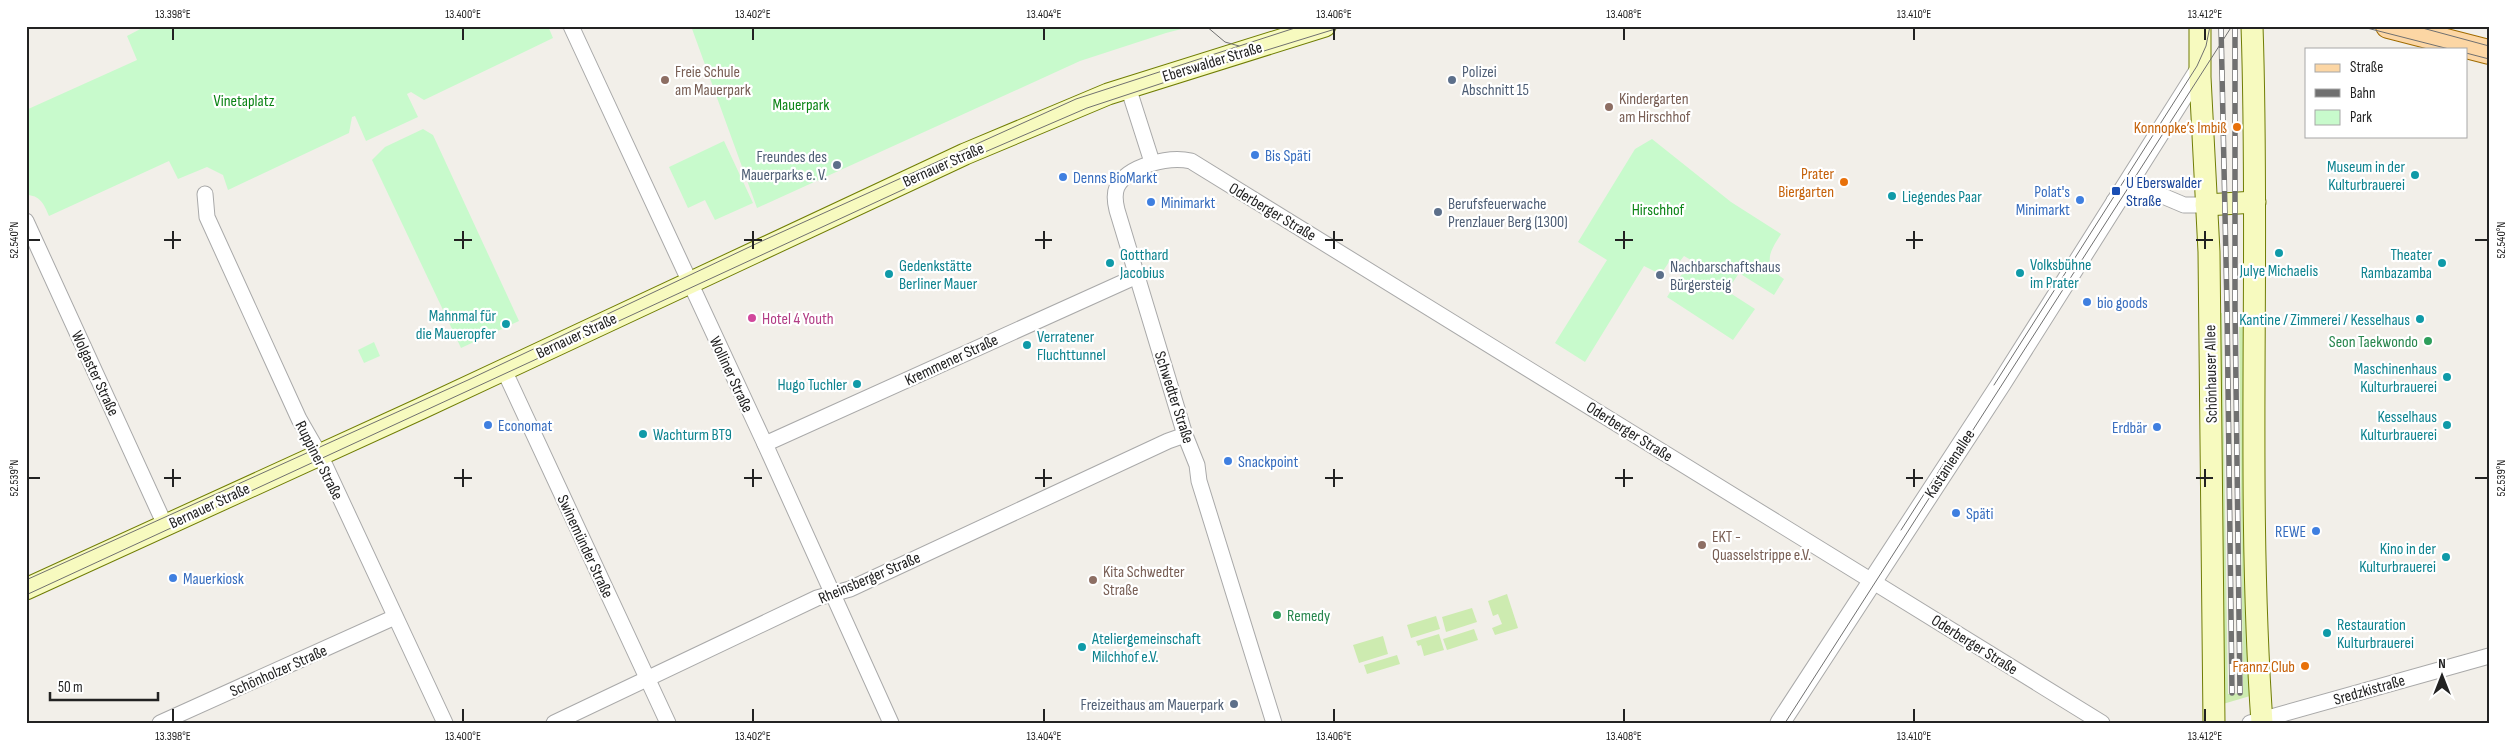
<svg xmlns="http://www.w3.org/2000/svg" width="2515" height="749" viewBox="0 0 2515 749" font-family="'Sofia Sans Condensed',sans-serif">
  <style>
    .grass { fill: #cdebb0 }
    .park { fill: #c8facc }
    .lines { fill: none; stroke-linecap: round; stroke-linejoin: round }
    .minor-casing { stroke: #a9a9a9; stroke-width: 17 }
    .tertiary-casing { stroke: #a9a9a9; stroke-width: 21 }
    .secondary-casing { stroke: #707d05; stroke-width: 23 }
    .primary-casing { stroke: #a06b00; stroke-width: 26 }
    .minor { stroke: #fff; stroke-width: 15 }
    .tertiary { stroke: #fff; stroke-width: 19 }
    .secondary { stroke: #f7fabf; stroke-width: 21 }
    .primary { stroke: #fcd6a4; stroke-width: 24 }
    .tram { stroke: #707070; stroke-width: 1 }
    .rail-casing { stroke: #707070; stroke-width: 5.5 }
    .rail { stroke: #fff; stroke-width: 4; stroke-dasharray: 11; stroke-linecap: butt }
    .ticks { fill: none; stroke: #222; stroke-width: 2 }
    .education-dot { fill: #8d6e63; stroke: #fff; stroke-width: 2 }
    .service-dot { fill: #5c6f8a; stroke: #fff; stroke-width: 2 }
    .food-dot { fill: #e8710a; stroke: #fff; stroke-width: 2 }
    .shop-dot { fill: #3f7fe0; stroke: #fff; stroke-width: 2 }
    .culture-dot { fill: #0f9aa8; stroke: #fff; stroke-width: 2 }
    .transit-dot { fill: #1a4fb4; stroke: #fff; stroke-width: 2 }
    .hotel-dot { fill: #d1479c; stroke: #fff; stroke-width: 2 }
    .leisure-dot { fill: #2e9e5b; stroke: #fff; stroke-width: 2 }
    .labels { text-anchor: middle; stroke-width: 4.5; stroke-linejoin: round; paint-order: stroke }
    .street-label { font-size: 16px; fill: #222; stroke: #fff }
    .education-label { font-size: 16px; fill: #785e54; stroke: #fff; text-anchor: start }
    .service-label { font-size: 16px; fill: #4e5e75; stroke: #fff; text-anchor: start }
    .park-label { font-size: 16px; fill: #0c8416; stroke: #fff }
    .food-label { font-size: 16px; fill: #c56008; stroke: #fff; text-anchor: end }
    .shop-label { font-size: 16px; fill: #366cbe; stroke: #fff; text-anchor: start }
    .culture-label { font-size: 16px; fill: #0d838f; stroke: #fff; text-anchor: end }
    .transit-label { font-size: 16px; fill: #164399; stroke: #fff; text-anchor: start }
    .hotel-label { font-size: 16px; fill: #b23c85; stroke: #fff; text-anchor: start }
    .leisure-label { font-size: 16px; fill: #27864d; stroke: #fff; text-anchor: end }
    .neatline { fill: none; stroke: #222; stroke-width: 2 }
    .ticks-label { font-size: 12px; text-anchor: middle; fill: #222 }
  </style>
  <rect width="100%" height="100%" fill="#f2efe9"/>
  <g class="grass">
    <polygon points="2216,313 2222,313 2228,694 2243,693 2239,313 2244,314 2250,696 2223,704"/>
    <polygon points="1507,594 1518,628 1495,635 1492,628 1502,624 1498,614 1493,616 1488,601"/>
    <polygon points="1472,608 1477,622 1446,632 1442,617"/>
    <polygon points="1436,616 1440,629 1411,638 1407,625"/>
    <polygon points="1474,629 1478,640 1447,650 1443,639"/>
    <polygon points="1439,634 1444,650 1424,656 1421,645 1418,646 1416,641"/>
    <polygon points="1383,636 1388,654 1359,663 1353,645"/>
    <polygon points="1397,655 1400,664 1367,674 1364,665"/>
  </g>
  <g class="park">
    <path d="M146,26H548L553,38L424,100L411,92L407,94L418,117L366,141L355,116L352,117L349,133L228,190L223,175L207,167L178,179L169,161L49,216C44,204 40,195 26,195V110L137,60L127,36Z"/>
    <polygon points="691,26 1193,26 1166,33 1080,61 757,208"/>
    <polygon points="423,129 433,135 519,321 461,348 372,160 385,147"/>
    <path d="M1652,139L1731,202L1781,234C1769,253 1762,264 1784,279L1774,295L1739,273L1727,291L1755,309L1733,340L1667,297L1691,260L1684,256L1680,261L1675,258L1671,259L1663,271L1656,272L1644,266L1585,362L1555,343L1607,260L1578,242L1635,149Z"/>
    <polygon points="724,141 753,203 715,220 705,200 688,208 669,167"/>
    <polygon points="374,342 380,356 364,363 358,350"/>
  </g>
  <g class="lines">
    <g class="minor-casing">
      <g id="minor">
        <polyline points="571,26 765,444 891,723"/>
        <polyline points="1128,87 1152,162"/>
        <polyline points="205,194 207,217 299,419 322,459 445,723"/>
        <polyline points="2114,201 2136,194 2147,193 2158,194 2184,205 2206,205"/>
        <polyline points="26,221 165,525"/>
        <polyline points="504,370 668,723"/>
        <polyline points="765,444 1137,276"/>
        <polyline points="160,723 395,617"/>
        <polyline points="554,723 817,598 850,589 1168,441 1185,435"/>
        <path d="M1274,723L1199,481L1197,465L1185,435L1117,210C1115,202 1114,194 1117,187C1128,165 1170,156 1191,161L2102,723"/>
        <polyline points="2250,723 2489,656"/>
      </g>
    </g>
    <g class="tertiary-casing">
      <polyline id="tertiary" points="1780,723 2001,384 2200,69"/>
    </g>
    <g class="secondary-casing">
      <g id="secondary">
        <polyline points="2200,26 2200,77 2209,252 2214,723"/>
        <path d="M2252,26C2260,258 2246,491 2262,723"/>
        <polyline points="2206,205 2255,202"/>
        <polyline points="26,589 420,409 965,154 1108,94 1325,26"/>
      </g>
    </g>
    <g class="primary-casing">
      <polyline id="primary" points="2388,26 2489,52"/>
    </g>
    <use href="#minor" class="minor"/>
    <use href="#tertiary" class="tertiary"/>
    <use href="#secondary" class="secondary"/>
    <use href="#primary" class="primary"/>
    <g class="tram">
      <polyline points="1206,26 1225,42 1239,46"/>
      <polyline points="2359,26 2449,49"/>
      <polyline points="2415,26 2489,46"/>
      <polyline points="2466,53 2489,59"/>
      <polyline points="1994,385 2197,66 2206,46 2210,26"/>
      <polyline points="1901,530 1944,463"/>
      <polyline points="26,580 468,380 762,241 1076,99 1301,26"/>
      <polyline points="26,595 978,155 1087,108 1199,71 1345,26"/>
      <polyline points="1785,723 2232,26"/>
    </g>
    <g class="rail-casing">
      <g id="rail">
        <polyline points="2221,26 2227,307 2232,693"/>
        <polyline points="2235,26 2235,307 2240,693"/>
      </g>
    </g>
    <use href="#rail" class="rail"/>
  </g>
  <path class="ticks" d="M173,28V40M463,28V40M753,28V40M1044,28V40M1334,28V40M1624,28V40M1914,28V40M2205,28V40M173,231V249M463,231V249M753,231V249M1044,231V249M1334,231V249M1624,231V249M1914,231V249M2205,231V249M28,240H40M164,240H181M454,240H472M744,240H762M1035,240H1052M1325,240H1343M1615,240H1633M1906,240H1923M2196,240H2213M2475,240H2488M173,469V487M463,469V487M753,469V487M1044,469V487M1334,469V487M1624,469V487M1914,469V487M2205,469V487M28,478H40M164,478H181M454,478H472M744,478H762M1035,478H1052M1325,478H1343M1615,478H1633M1906,478H1923M2196,478H2213M2475,478H2488M173,709V722M463,709V722M753,709V722M1044,709V722M1334,709V722M1624,709V722M1914,709V722M2205,709V722"/>
  <g class="education-dot">
    <circle cx="665" cy="80" r="5"/>
    <circle cx="1609" cy="107" r="5"/>
    <circle cx="1702" cy="545" r="5"/>
    <circle cx="1093" cy="580" r="5"/>
  </g>
  <g class="service-dot">
    <circle cx="1452" cy="80" r="5"/>
    <circle cx="837" cy="165" r="5"/>
    <circle cx="1438" cy="212" r="5"/>
    <circle cx="1660" cy="275" r="5"/>
    <circle cx="1234" cy="704" r="5"/>
  </g>
  <g class="food-dot">
    <circle cx="2237" cy="127" r="5"/>
    <circle cx="1844" cy="182" r="5"/>
    <circle cx="2305" cy="666" r="5"/>
  </g>
  <g class="shop-dot">
    <circle cx="1255" cy="155" r="5"/>
    <circle cx="1063" cy="177" r="5"/>
    <circle cx="2080" cy="200" r="5"/>
    <circle cx="1151" cy="202" r="5"/>
    <circle cx="2087" cy="302" r="5"/>
    <circle cx="488" cy="425" r="5"/>
    <circle cx="2157" cy="427" r="5"/>
    <circle cx="1228" cy="461" r="5"/>
    <circle cx="1956" cy="513" r="5"/>
    <circle cx="2316" cy="531" r="5"/>
    <circle cx="173" cy="578" r="5"/>
  </g>
  <g class="culture-dot">
    <circle cx="2415" cy="175" r="5"/>
    <circle cx="1892" cy="196" r="5"/>
    <circle cx="2279" cy="253" r="5"/>
    <circle cx="1110" cy="263" r="5"/>
    <circle cx="2442" cy="263" r="5"/>
    <circle cx="2020" cy="273" r="5"/>
    <circle cx="889" cy="274" r="5"/>
    <circle cx="2420" cy="319" r="5"/>
    <circle cx="506" cy="324" r="5"/>
    <circle cx="1027" cy="345" r="5"/>
    <circle cx="2447" cy="377" r="5"/>
    <circle cx="857" cy="384" r="5"/>
    <circle cx="2447" cy="425" r="5"/>
    <circle cx="643" cy="434" r="5"/>
    <circle cx="2446" cy="557" r="5"/>
    <circle cx="2327" cy="633" r="5"/>
    <circle cx="1082" cy="647" r="5"/>
  </g>
  <rect class="transit-dot" x="2111" y="186" width="10" height="10" rx="2.5"/>
  <circle class="hotel-dot" cx="752" cy="318" r="5"/>
  <g class="leisure-dot">
    <circle cx="2428" cy="341" r="5"/>
    <circle cx="1277" cy="615" r="5"/>
  </g>
  <g class="labels">
    <g class="street-label">
      <text transform="translate(1212 61) rotate(-17)" y="6">Eberswalder Straße</text>
      <text transform="translate(943 164) rotate(-24)" y="6">Bernauer Straße</text>
      <text transform="translate(1273 211) rotate(31)" y="6">Oderberger Straße</text>
      <text transform="translate(576 335) rotate(-25)" y="6">Bernauer Straße</text>
      <text transform="translate(951 359) rotate(-25)" y="6">Kremmener Straße</text>
      <text transform="translate(96 373) rotate(65)" y="6">Wolgaster Straße</text>
      <text transform="translate(732 374) rotate(65)" y="6">Wolliner Straße</text>
      <text transform="translate(2210 374) rotate(-91)" y="6">Schönhauser Allee</text>
      <text transform="translate(1175 397) rotate(72)" y="6">Schwedter Straße</text>
      <text transform="translate(1630 431) rotate(32)" y="6">Oderberger Straße</text>
      <text transform="translate(320 460) rotate(63)" y="6">Ruppiner Straße</text>
      <text transform="translate(1949 463) rotate(-57)" y="6">Kastanienallee</text>
      <text transform="translate(209 505) rotate(-25)" y="6">Bernauer Straße</text>
      <text transform="translate(586 546) rotate(65)" y="6">Swinemünder Straße</text>
      <text transform="translate(869 577) rotate(-23)" y="6">Rheinsberger Straße</text>
      <text transform="translate(1975 644) rotate(32)" y="6">Oderberger Straße</text>
      <text transform="translate(278 670) rotate(-24)" y="6">Schönholzer Straße</text>
      <text transform="translate(2369 689) rotate(-16)" y="6">Sredzkistraße</text>
    </g>
    <g class="education-label">
      <text x="675" y="77">Freie Schule<tspan x="675" dy="18">am Mauerpark</tspan></text>
      <text x="1619" y="104">Kindergarten<tspan x="1619" dy="18">am Hirschhof</tspan></text>
      <text x="1712" y="542">EKT -<tspan x="1712" dy="18">Quasselstrippe e.V.</tspan></text>
      <text x="1103" y="577">Kita Schwedter<tspan x="1103" dy="18">Straße</tspan></text>
    </g>
    <g class="service-label">
      <text x="1462" y="77">Polizei<tspan x="1462" dy="18">Abschnitt 15</tspan></text>
      <text x="827" y="162" text-anchor="end">Freundes des<tspan x="827" dy="18">Mauerparks e. V.</tspan></text>
      <text x="1448" y="209">Berufsfeuerwache<tspan x="1448" dy="18">Prenzlauer Berg (1300)</tspan></text>
      <text x="1670" y="272">Nachbarschaftshaus<tspan x="1670" dy="18">Bürgersteig</tspan></text>
      <text x="1224" y="710" text-anchor="end">Freizeithaus am Mauerpark</text>
    </g>
    <g class="park-label">
      <text x="244" y="106">Vinetaplatz</text>
      <text x="801" y="110">Mauerpark</text>
      <text x="1658" y="215">Hirschhof</text>
    </g>
    <g class="food-label">
      <text x="2227" y="133">Konnopke’s Imbiß</text>
      <text x="1834" y="179">Prater<tspan x="1834" dy="18">Biergarten</tspan></text>
      <text x="2295" y="672">Frannz Club</text>
    </g>
    <g class="shop-label">
      <text x="1265" y="161">Bis Späti</text>
      <text x="1073" y="183">Denns BioMarkt</text>
      <text x="2070" y="197" text-anchor="end">Polat's<tspan x="2070" dy="18">Minimarkt</tspan></text>
      <text x="1161" y="208">Minimarkt</text>
      <text x="2097" y="308">bio goods</text>
      <text x="498" y="431">Economat</text>
      <text x="2147" y="433" text-anchor="end">Erdbär</text>
      <text x="1238" y="467">Snackpoint</text>
      <text x="1966" y="519">Späti</text>
      <text x="2306" y="537" text-anchor="end">REWE</text>
      <text x="183" y="584">Mauerkiosk</text>
    </g>
    <g class="culture-label">
      <text x="2405" y="172">Museum in der<tspan x="2405" dy="18">Kulturbrauerei</tspan></text>
      <text x="1902" y="202" text-anchor="start">Liegendes Paar</text>
      <text x="1120" y="260" text-anchor="start">Gotthard<tspan x="1120" dy="18">Jacobius</tspan></text>
      <text x="2432" y="260">Theater<tspan x="2432" dy="18">Rambazamba</tspan></text>
      <text x="2030" y="270" text-anchor="start">Volksbühne<tspan x="2030" dy="18">im Prater</tspan></text>
      <text x="899" y="271" text-anchor="start">Gedenkstätte<tspan x="899" dy="18">Berliner Mauer</tspan></text>
      <text x="2279" y="276" text-anchor="middle">Julye Michaelis</text>
      <text x="496" y="321">Mahnmal für<tspan x="496" dy="18">die Maueropfer</tspan></text>
      <text x="2410" y="325">Kantine / Zimmerei / Kesselhaus</text>
      <text x="1037" y="342" text-anchor="start">Verratener<tspan x="1037" dy="18">Fluchttunnel</tspan></text>
      <text x="2437" y="374">Maschinenhaus<tspan x="2437" dy="18">Kulturbrauerei</tspan></text>
      <text x="847" y="390">Hugo Tuchler</text>
      <text x="2437" y="422">Kesselhaus<tspan x="2437" dy="18">Kulturbrauerei</tspan></text>
      <text x="653" y="440" text-anchor="start">Wachturm BT9</text>
      <text x="2436" y="554">Kino in der<tspan x="2436" dy="18">Kulturbrauerei</tspan></text>
      <text x="2337" y="630" text-anchor="start">Restauration<tspan x="2337" dy="18">Kulturbrauerei</tspan></text>
      <text x="1092" y="644" text-anchor="start">Ateliergemeinschaft<tspan x="1092" dy="18">Milchhof e.V.</tspan></text>
    </g>
    <g class="transit-label">
      <text x="2126" y="188">U Eberswalder<tspan x="2126" dy="18">Straße</tspan></text>
    </g>
    <g class="hotel-label">
      <text x="762" y="324">Hotel 4 Youth</text>
    </g>
    <g class="leisure-label">
      <text x="2418" y="347">Seon Taekwondo</text>
      <text x="1287" y="621" text-anchor="start">Remedy</text>
    </g>
  </g>
  <rect width="2515" height="749" fill="none" stroke="#ffffff" stroke-width="55"/>
  <rect x="2305" y="48" width="162" height="90" fill="#ffffff" stroke="#a7a7a7"/>
  <rect x="2315" y="64" width="25" height="8" fill="#fcd6a4" stroke="#a7a7a7"/>
  <text x="2350" y="72" font-size="15" fill="#222222">Straße</text>
  <rect x="2315" y="89" width="25" height="8" fill="#707070" stroke="#a7a7a7"/>
  <text x="2350" y="98" font-size="15" fill="#222222">Bahn</text>
  <rect x="2315" y="110" width="25" height="15" fill="#c8facc" stroke="#a7a7a7"/>
  <text x="2350" y="122" font-size="15" fill="#222222">Park</text>
  <g transform="translate(2442 676)" stroke="#ffffff" stroke-width="4" paint-order="stroke">
  <path d="M0-4L9 19L0 12L-9 19Z" fill="#222222"/>
  <text y="-8" font-size="14" font-weight="bold" text-anchor="middle" fill="#222222">N</text>
  </g>
  <path d="M50 692v8h108v-8" fill="none" stroke="#222222" stroke-width="2.5"/>
  <text x="58" y="692" font-size="15" fill="#222222" stroke="#ffffff" stroke-width="4" paint-order="stroke">50 m</text>
  <rect x="28" y="28" width="2460" height="694" class="neatline"/>
  <g class="ticks-label">
    <text x="173" y="18">13.398°E</text>
    <text x="463" y="18">13.400°E</text>
    <text x="753" y="18">13.402°E</text>
    <text x="1044" y="18">13.404°E</text>
    <text x="1334" y="18">13.406°E</text>
    <text x="1624" y="18">13.408°E</text>
    <text x="1914" y="18">13.410°E</text>
    <text x="2205" y="18">13.412°E</text>
    <text transform="translate(14 240) rotate(-90)" y="4">52.540°N</text>
    <text transform="translate(2501 240) rotate(-90)" y="4">52.540°N</text>
    <text transform="translate(14 478) rotate(-90)" y="4">52.539°N</text>
    <text transform="translate(2501 478) rotate(-90)" y="4">52.539°N</text>
    <text x="173" y="740">13.398°E</text>
    <text x="463" y="740">13.400°E</text>
    <text x="753" y="740">13.402°E</text>
    <text x="1044" y="740">13.404°E</text>
    <text x="1334" y="740">13.406°E</text>
    <text x="1624" y="740">13.408°E</text>
    <text x="1914" y="740">13.410°E</text>
    <text x="2205" y="740">13.412°E</text>
  </g>
</svg>
